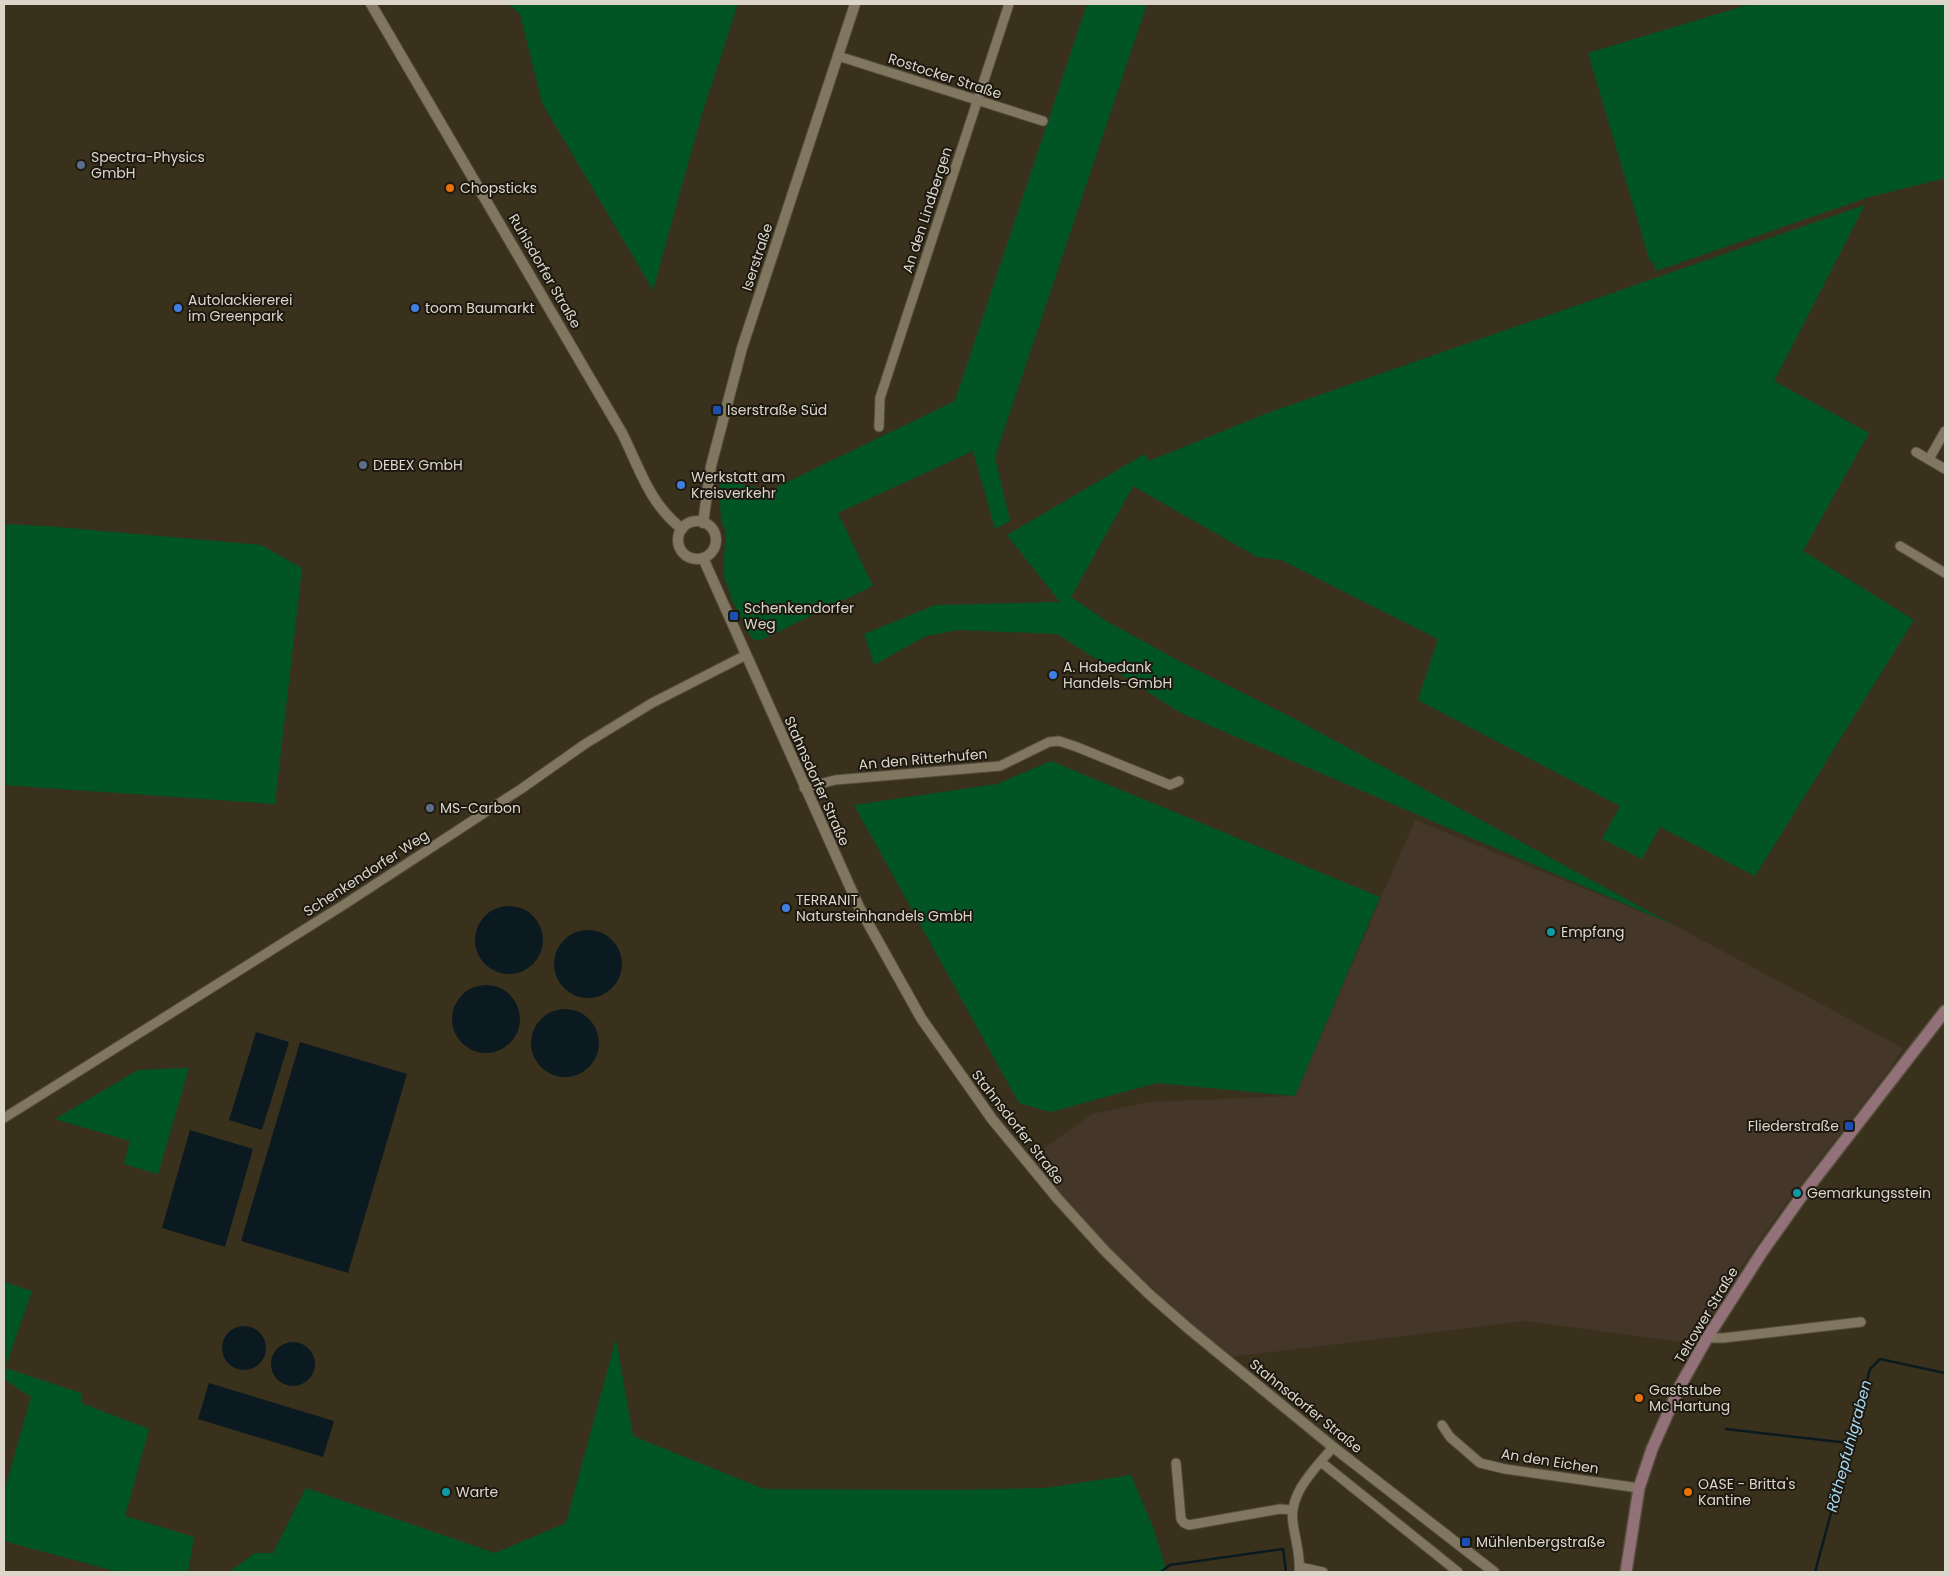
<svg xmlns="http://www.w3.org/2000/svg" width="1949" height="1576" viewBox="0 0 1949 1576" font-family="Poppins,sans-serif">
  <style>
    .industrial { fill: #443729 }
    .green { fill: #015525 }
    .water { fill: #0a1a20 }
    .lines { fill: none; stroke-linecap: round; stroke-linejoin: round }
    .stream { stroke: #0a1a20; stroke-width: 2.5 }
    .minor-casing { stroke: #554e3d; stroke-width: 11 }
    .tertiary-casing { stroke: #554e3d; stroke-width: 12 }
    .secondary-casing { stroke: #554e3d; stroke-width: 14 }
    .minor { stroke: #817761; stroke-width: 9 }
    .tertiary { stroke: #817761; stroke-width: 10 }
    .secondary { stroke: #927179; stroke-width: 11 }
    .service-dot { fill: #5c6f8a; stroke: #1d1911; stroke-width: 2 }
    .food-dot { fill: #e8710a; stroke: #1d1911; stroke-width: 2 }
    .shop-dot { fill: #3f7fe0; stroke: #1d1911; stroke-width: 2 }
    .transit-dot { fill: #1a4fb4; stroke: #1d1911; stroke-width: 2 }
    .culture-dot { fill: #0f9aa8; stroke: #1d1911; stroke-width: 2 }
    .labels { text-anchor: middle; stroke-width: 4; stroke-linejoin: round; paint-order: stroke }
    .street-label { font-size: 14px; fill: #dcd6ca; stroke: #1d1911 }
    .poi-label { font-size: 14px; fill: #dcd6ca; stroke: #1d1911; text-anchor: start }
    .water-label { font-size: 15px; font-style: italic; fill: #a8dbf3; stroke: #1d1911 }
  </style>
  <rect width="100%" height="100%" fill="#3a311d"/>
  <polygon class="industrial" points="1415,820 1674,925 1903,1048 1890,1069 1780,1211 1690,1343 1524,1321 1231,1357 1176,1310 1140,1277 1128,1273 1026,1161 1092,1114 1148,1102 1295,1096"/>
  <g class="green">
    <polygon points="508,4 738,4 701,117 653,290 542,103 520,14"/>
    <polygon points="1087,4 1147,4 995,457 1010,521 995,529 973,451 838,513 873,586 761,640 752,639 732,600 723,573 726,532 721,521 719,479 766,490 775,488 955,401"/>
    <polygon points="1750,4 1945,4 1945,178 1869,197 1656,271 1653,261 1650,262 1588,53"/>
    <polygon points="1865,205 1774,381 1869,433 1803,551 1914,620 1755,876 1660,827 1642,859 1602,839 1620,806 1418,700 1438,639 1281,560 1257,557 1133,486 1071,597 1108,622 1181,662 1295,719 1674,925 1181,713 1057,634 959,630 926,636 874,665 864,634 935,605 1060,602 1007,535 1145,454 1149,461 1265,414"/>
    <polygon points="4,524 46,526 261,545 302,568 275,804 4,785"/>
    <polygon points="1051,761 1380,897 1295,1096 1156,1083 1051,1112 1019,1103 854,805 997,784"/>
    <polygon points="189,1068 158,1174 124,1164 130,1141 55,1119 138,1070"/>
    <polygon points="4,1282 32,1291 5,1368 81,1393 81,1403 149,1429 125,1516 194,1537 188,1572 118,1572 4,1541 4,1492 31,1397 4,1379"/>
    <polygon points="616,1339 633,1436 764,1489 954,1490 1045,1488 1131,1475 1153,1527 1167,1572 229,1572 255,1553 273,1553 306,1488 495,1553 566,1523"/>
  </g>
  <g class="water">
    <circle cx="509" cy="940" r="34"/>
    <circle cx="588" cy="964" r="34"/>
    <circle cx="486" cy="1019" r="34"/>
    <circle cx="565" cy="1043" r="34"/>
    <polygon points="256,1032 289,1042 262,1130 229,1120"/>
    <polygon points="300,1042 407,1074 348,1273 241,1241"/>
    <polygon points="190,1130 253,1149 225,1247 162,1228"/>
    <circle cx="244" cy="1348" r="22"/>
    <circle cx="293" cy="1364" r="22"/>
    <polygon points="209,1383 334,1421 323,1457 198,1419"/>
  </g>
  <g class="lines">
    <g class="stream">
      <polyline points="1726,1429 1849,1443"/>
      <polyline points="1161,1572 1170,1565 1283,1549 1286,1572"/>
      <polyline points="1815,1572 1870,1369 1880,1359 1945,1373"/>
    </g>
    <g class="minor-casing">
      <g id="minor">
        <polyline points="838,56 1043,121"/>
        <polyline points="879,427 880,398 1009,4"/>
        <polyline points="1916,452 1945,469"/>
        <polyline points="1929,459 1945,431"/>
        <polyline points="1900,546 1945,573"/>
        <polyline points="804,788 835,780 1000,766 1049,742 1059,741 1077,747 1170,785 1179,781"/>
        <polyline points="4,1118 345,904 521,789 585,744 652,703 746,655"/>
        <polyline points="1707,1338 1723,1338 1861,1322"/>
        <polyline points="1442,1425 1450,1437 1480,1463 1505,1469 1639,1488"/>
        <polyline points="1321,1462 1458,1572"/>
        <polyline points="1176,1463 1181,1519 1184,1523 1189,1525 1280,1509 1292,1510"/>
        <polyline points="1300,1567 1323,1572"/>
        <path d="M1299,1572C1301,1556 1295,1539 1293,1523C1288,1493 1316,1468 1333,1447"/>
      </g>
    </g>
    <g class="tertiary-casing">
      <g id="tertiary">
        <path d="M371,4L622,433C640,469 649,503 682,529"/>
        <circle cx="697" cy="540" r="19"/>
        <polyline points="703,523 711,466 742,348 855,4"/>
        <polyline points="703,558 859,907 921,1018 992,1119 1057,1198 1106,1252 1149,1294 1189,1329 1333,1447 1494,1572"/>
      </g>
    </g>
    <g class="secondary-casing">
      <polyline id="secondary" points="1626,1572 1639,1488 1652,1449 1680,1386 1707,1338 1762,1252 1801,1197 1945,1011"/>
    </g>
    <use href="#minor" class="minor"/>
    <use href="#tertiary" class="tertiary"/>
    <use href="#secondary" class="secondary"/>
  </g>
  <g class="service-dot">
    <circle cx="81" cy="165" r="5"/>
    <circle cx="363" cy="465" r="5"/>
    <circle cx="430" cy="808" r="5"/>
  </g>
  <g class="food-dot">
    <circle cx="450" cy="188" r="5"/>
    <circle cx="1639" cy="1398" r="5"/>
    <circle cx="1688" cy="1492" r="5"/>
  </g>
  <g class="shop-dot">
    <circle cx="178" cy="308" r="5"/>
    <circle cx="415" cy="308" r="5"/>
    <circle cx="681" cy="485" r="5"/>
    <circle cx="1053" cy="675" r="5"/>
    <circle cx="786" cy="908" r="5"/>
  </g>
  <g class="transit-dot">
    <rect x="712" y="405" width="10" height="10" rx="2.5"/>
    <rect x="729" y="611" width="10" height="10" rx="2.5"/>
    <rect x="1844" y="1121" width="10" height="10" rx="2.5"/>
    <rect x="1461" y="1537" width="10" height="10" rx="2.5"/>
  </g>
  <g class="culture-dot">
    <circle cx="1551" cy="932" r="5"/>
    <circle cx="1797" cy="1193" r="5"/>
    <circle cx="446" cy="1492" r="5"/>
  </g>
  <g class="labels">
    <g class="street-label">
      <text transform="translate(945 76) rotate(18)" y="5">Rostocker Straße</text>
      <text transform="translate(927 210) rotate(-72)" y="5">An den Lindbergen</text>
      <text transform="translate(757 257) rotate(-72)" y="5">Iserstraße</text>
      <text transform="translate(545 271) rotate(60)" y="5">Ruhlsdorfer Straße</text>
      <text transform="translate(923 759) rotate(-5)" y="5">An den Ritterhufen</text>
      <text transform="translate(817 781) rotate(66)" y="5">Stahnsdorfer Straße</text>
      <text transform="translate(366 873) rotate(-33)" y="5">Schenkendorfer Weg</text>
      <text transform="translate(1018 1127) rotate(52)" y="5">Stahnsdorfer Straße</text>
      <text transform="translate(1706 1315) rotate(-59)" y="5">Teltower Straße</text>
      <text transform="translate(1306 1406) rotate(39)" y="5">Stahnsdorfer Straße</text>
      <text transform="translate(1550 1461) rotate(9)" y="5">An den Eichen</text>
    </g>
    <g class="poi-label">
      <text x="91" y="162">Spectra-Physics<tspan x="91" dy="16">GmbH</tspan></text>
      <text x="460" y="193">Chopsticks</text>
      <text x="188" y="305">Autolackiererei<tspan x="188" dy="16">im Greenpark</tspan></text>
      <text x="425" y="313">toom Baumarkt</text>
      <text x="727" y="415">Iserstraße Süd</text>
      <text x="373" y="470">DEBEX GmbH</text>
      <text x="691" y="482">Werkstatt am<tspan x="691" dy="16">Kreisverkehr</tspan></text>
      <text x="744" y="613">Schenkendorfer<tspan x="744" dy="16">Weg</tspan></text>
      <text x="1063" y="672">A. Habedank<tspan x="1063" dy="16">Handels-GmbH</tspan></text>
      <text x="440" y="813">MS-Carbon</text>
      <text x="796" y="905">TERRANIT<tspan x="796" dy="16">Natursteinhandels GmbH</tspan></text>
      <text x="1561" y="937">Empfang</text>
      <text x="1839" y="1131" text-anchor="end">Fliederstraße</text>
      <text x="1807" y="1198">Gemarkungsstein</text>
      <text x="1649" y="1395">Gaststube<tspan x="1649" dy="16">Mc Hartung</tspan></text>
      <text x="1698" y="1489">OASE - Britta's<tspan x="1698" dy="16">Kantine</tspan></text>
      <text x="456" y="1497">Warte</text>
      <text x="1476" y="1547">Mühlenbergstraße</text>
    </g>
    <g class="water-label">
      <text transform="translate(1849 1446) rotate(-75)" y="5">Röthepfuhlgraben</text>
    </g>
  </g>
  <rect width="1949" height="1576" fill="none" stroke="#dcd6ca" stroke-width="10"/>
</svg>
